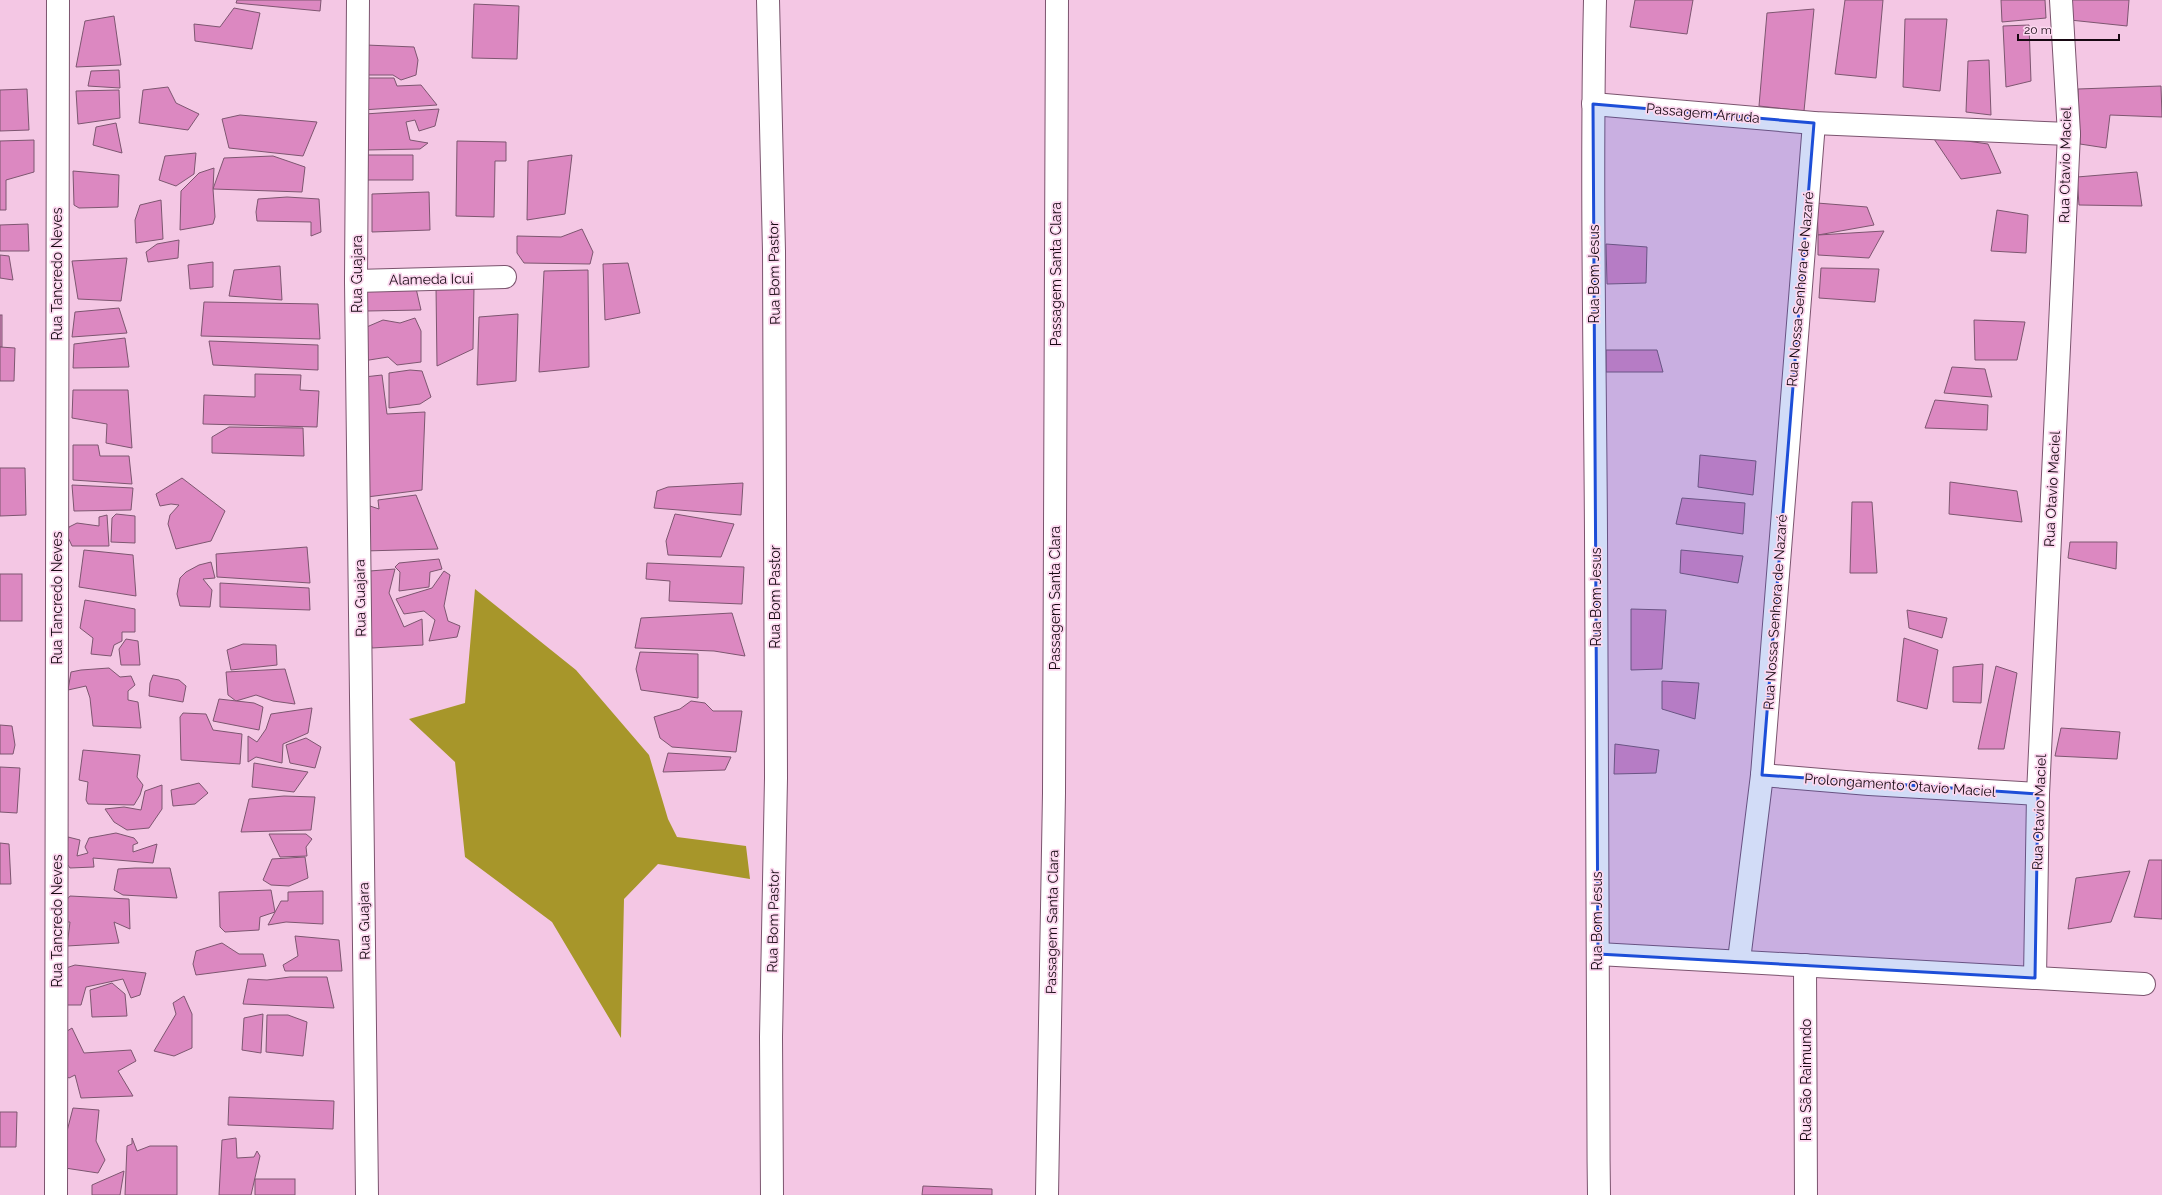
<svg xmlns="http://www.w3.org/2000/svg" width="2162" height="1195" viewBox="0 0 2162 1195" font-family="Raleway,sans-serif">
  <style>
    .forest { fill: #a7962a }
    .building { fill: #dc88c1; stroke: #7d5670 }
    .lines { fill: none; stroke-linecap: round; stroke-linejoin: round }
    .minor-casing { stroke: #7b546e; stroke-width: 24 }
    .minor { stroke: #fff; stroke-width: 22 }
    .marked { fill: #1d4ed8; fill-opacity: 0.2; stroke: #1d4ed8; stroke-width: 3; stroke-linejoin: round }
    .labels { text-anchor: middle; stroke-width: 3.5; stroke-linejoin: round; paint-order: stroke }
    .street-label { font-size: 14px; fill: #170812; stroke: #fcd7ef }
  </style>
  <rect width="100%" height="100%" fill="#f4c7e4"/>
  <polygon class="forest" points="475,589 576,670 649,755 668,819 677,837 746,846 750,879 658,864 624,899 621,1038 552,922 465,857 455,762 409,719 465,703"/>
  <g class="building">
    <polygon points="237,0 321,0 320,11 236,3"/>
    <polygon points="1635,0 1693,0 1687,34 1630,27"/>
    <polygon points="1845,0 1883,0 1876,78 1835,74"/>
    <polygon points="2001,0 2045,0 2046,18 2002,22"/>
    <polygon points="2071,0 2129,0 2127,26 2070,20"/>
    <polygon points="474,4 519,6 517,59 472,58"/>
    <polygon points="234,8 260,13 252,49 195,41 194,24 220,27"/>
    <polygon points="1814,9 1804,111 1759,106 1767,13"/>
    <polygon points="114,16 121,65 76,67 85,21"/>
    <polygon points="1905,19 1947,19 1940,91 1903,87"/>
    <polygon points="2029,25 2031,81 2006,87 2003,26"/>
    <polygon points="366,45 414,47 418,60 416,75 401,80 393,75 362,75"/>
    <polygon points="1989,60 1991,115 1966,112 1968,61"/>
    <polygon points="119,70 120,88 88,86 91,71"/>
    <polygon points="366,78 394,78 397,86 421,85 437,105 362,110"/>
    <polygon points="2161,86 2162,117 2110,115 2106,148 2080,144 2078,89"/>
    <polygon points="168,87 176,103 199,114 188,130 139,123 143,90"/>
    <polygon points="27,89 29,130 0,131 0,90"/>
    <polygon points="119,90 120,118 78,124 76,91"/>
    <polygon points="439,109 435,126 419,131 415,120 406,122 410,140 428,143 420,149 367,150 365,114"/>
    <polygon points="240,115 317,122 303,156 229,148 222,119"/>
    <polygon points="116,123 122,153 93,145 96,127"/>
    <polygon points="1932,136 1988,144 2001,173 1961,179"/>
    <polygon points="34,140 34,172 6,180 6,210 0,210 0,141"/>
    <polygon points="457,141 506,142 506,161 495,161 494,217 456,216"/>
    <polygon points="196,153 194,174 176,186 159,180 165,156"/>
    <polygon points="366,155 413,155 413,180 367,180"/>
    <polygon points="572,155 565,214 527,220 528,161"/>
    <polygon points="273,156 305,167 302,192 213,189 224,158"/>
    <polygon points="214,168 213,189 215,217 213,224 180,230 181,191 199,173"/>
    <polygon points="73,171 119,175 118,207 79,208 74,205"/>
    <polygon points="2137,172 2142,206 2079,205 2077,177"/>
    <polygon points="429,192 430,230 372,232 372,194"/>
    <polygon points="287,197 319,199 321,232 311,236 311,222 257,221 256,212 258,199"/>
    <polygon points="161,200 163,239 136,243 135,220 140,205"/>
    <polygon points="1817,203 1867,207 1874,225 1818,235"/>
    <polygon points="1997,210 2028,215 2026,253 1991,251"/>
    <polygon points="28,224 29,251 0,251 0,225"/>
    <polygon points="582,229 593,252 590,264 524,263 517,253 517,236 561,237"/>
    <polygon points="1884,231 1869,258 1818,255 1818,235"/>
    <polygon points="179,240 178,258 148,262 146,252 157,244"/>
    <polygon points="1606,244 1647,247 1646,283 1607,284"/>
    <polygon points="0,255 9,256 13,280 0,278"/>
    <polygon points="127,258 121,301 78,299 72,261"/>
    <polygon points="213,262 213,287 190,289 188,265"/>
    <polygon points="628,263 640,313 605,320 603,264"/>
    <polygon points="280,266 282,300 229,296 234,270"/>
    <polygon points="1821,268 1879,269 1875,302 1819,298"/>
    <polygon points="588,270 589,367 539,372 544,271"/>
    <polygon points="415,284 421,310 367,311 367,286"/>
    <polygon points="436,287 474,287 473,349 437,366"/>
    <polygon points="204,302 318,304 320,339 201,336"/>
    <polygon points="119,308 127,333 72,337 75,312"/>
    <polygon points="518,314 516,381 477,385 479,317"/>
    <rect x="0" y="315" width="2" height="32"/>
    <polygon points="415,318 421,331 421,362 397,365 388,357 363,361 362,329 383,320 400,323"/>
    <polygon points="1974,320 2025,322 2017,360 1975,360"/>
    <polygon points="125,338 129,367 73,368 74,344"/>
    <polygon points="209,341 318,345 318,370 213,365"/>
    <polygon points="0,347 15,348 14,381 0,381"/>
    <polygon points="1606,350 1657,350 1663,372 1606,372"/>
    <polygon points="1952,367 1985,369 1992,397 1944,393"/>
    <polygon points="410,370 422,371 431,397 420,404 389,408 389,373"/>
    <polygon points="255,374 301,375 300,390 319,391 317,427 203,424 204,395 255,397"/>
    <polygon points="382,375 387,414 425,412 422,490 367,497 364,377"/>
    <polygon points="73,390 128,390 132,448 106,443 107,424 72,418"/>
    <polygon points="1935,400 1988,405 1987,430 1925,428"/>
    <polygon points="229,427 303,428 304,456 212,453 212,437"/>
    <polygon points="73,445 98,445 100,456 129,456 132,484 73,480"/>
    <polygon points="1700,455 1756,461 1753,495 1698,487"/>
    <polygon points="0,468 25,468 26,515 0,516"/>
    <polygon points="182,478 225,511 211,541 176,549 168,524 170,515 179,505 171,504 160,506 156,494"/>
    <polygon points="1950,482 2017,491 2022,522 1949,514"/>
    <polygon points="743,483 741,515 654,508 657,491 668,487"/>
    <polygon points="72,485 133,488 131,510 74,511"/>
    <polygon points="416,495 438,549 364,551 367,505 379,509 378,500"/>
    <polygon points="1682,498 1745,503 1743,534 1676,524"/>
    <polygon points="1852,502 1872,502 1877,573 1850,573"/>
    <polygon points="116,514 135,516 135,543 111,542 112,518"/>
    <polygon points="675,514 734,524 721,557 668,555 666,541"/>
    <polygon points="107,515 109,546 72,546 67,535 69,527 77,523 99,526 99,517"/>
    <polygon points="2070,542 2117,542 2116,569 2068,558"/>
    <polygon points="307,547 310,583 217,577 216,554"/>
    <polygon points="84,550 133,555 136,596 79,587"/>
    <polygon points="1681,550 1743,556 1738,583 1680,573"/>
    <polygon points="439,559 442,569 430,572 429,587 399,591 400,572 395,567 399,563"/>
    <polygon points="211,562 215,578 203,579 212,590 210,607 180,606 177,594 180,578 186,572 199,565"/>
    <polygon points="647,563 744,567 742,604 669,601 670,581 646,579"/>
    <polygon points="395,569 389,593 404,627 422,619 423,645 372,648 368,622 370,571"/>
    <polygon points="444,571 450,575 444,606 448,621 460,626 457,637 429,641 435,620 424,611 404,614 396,599 432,588"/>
    <rect x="0" y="574" width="22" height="47"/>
    <polygon points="220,583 309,588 310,610 220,607"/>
    <polygon points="85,600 135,609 135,632 122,632 122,641 114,645 111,656 91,654 93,638 80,628"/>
    <polygon points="1631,609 1666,610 1662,669 1631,670"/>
    <polygon points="1907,610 1947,618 1942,638 1909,628"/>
    <polygon points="732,613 745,656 714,651 635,648 641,618"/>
    <polygon points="1904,638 1938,650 1927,709 1897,701"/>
    <polygon points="126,639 138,641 140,665 121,665 119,649"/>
    <polygon points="243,644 276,645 277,665 231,670 227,650"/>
    <polygon points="640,652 698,654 698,698 641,690 636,669"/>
    <polygon points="1983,664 1981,703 1953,702 1953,667"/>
    <polygon points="1996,666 2017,673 2004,749 1978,749"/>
    <polygon points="109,668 120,677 131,676 135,685 128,691 128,700 138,702 141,728 93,726 90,698 86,686 68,690 71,672 81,670"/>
    <polygon points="285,669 295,704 273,701 256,695 236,701 228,695 226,672"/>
    <polygon points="153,675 179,680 186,686 183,702 149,696 150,683"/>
    <polygon points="1662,681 1699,683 1695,719 1662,709"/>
    <polygon points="219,699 254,703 263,707 259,730 213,721"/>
    <polygon points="691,701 705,703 713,711 742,711 736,752 672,747 660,738 654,717 680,709"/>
    <polygon points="312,708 308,733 283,744 282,763 256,757 248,762 248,736 257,742 266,729 271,714"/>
    <polygon points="183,713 206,714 213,730 242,734 240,764 181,760 180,717"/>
    <polygon points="0,725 12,726 15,745 13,754 0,754"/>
    <polygon points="2061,728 2120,732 2117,759 2055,756"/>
    <polygon points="306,738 321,747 315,768 290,763 286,745"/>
    <polygon points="1615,744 1659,750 1656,773 1614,774"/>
    <polygon points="83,750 140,755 137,777 143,785 140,795 134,805 88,804 86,800 88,782 79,780"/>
    <polygon points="668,753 731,757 725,770 663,772"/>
    <polygon points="254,763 277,767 308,772 294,792 252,787"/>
    <polygon points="0,767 20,768 17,813 0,812"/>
    <polygon points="199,783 208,793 195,804 173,806 171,790"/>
    <polygon points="162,785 162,809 149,828 127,830 114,822 105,809 124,807 141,810 145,791"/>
    <polygon points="284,796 315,797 311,830 241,832 249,799"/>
    <polygon points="116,833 134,838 138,843 133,845 133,852 157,844 153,863 93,858 94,867 70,868 65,861 68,837 80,840 77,856 88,853 85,847 89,838"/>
    <polygon points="269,834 306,834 312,839 306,847 307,856 280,857"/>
    <polygon points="0,843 9,844 11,884 0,884"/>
    <polygon points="305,857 308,878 289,886 271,885 263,880 272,859"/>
    <polygon points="2149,860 2162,860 2162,919 2134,917"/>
    <polygon points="135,868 170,868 177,898 123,895 114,890 118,869"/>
    <polygon points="2130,871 2111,922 2068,929 2076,878"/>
    <polygon points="271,890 275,912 260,917 259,930 225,932 220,927 219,892"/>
    <polygon points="323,891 323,924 286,922 268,925 281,901 288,901 288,892"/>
    <polygon points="70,896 129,899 130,929 114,922 119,943 67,946 70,922 62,922 63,904"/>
    <polygon points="295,936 339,940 342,971 285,971 283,965 298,956"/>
    <polygon points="222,943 239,954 263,954 266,966 196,975 193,964 196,951"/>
    <polygon points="75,965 146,973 140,995 131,998 123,979 86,987 81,1005 64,1005 66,968"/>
    <polygon points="290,977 327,977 334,1008 243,1004 248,979 267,980"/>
    <polygon points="112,983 125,994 127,1016 92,1017 90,990"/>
    <polygon points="184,996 192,1014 192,1048 174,1056 154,1051 176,1014 173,1003"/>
    <polygon points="263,1014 261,1053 242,1050 244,1018"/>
    <polygon points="267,1015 288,1015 307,1022 303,1056 266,1052"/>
    <polygon points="72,1028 84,1053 131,1050 136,1061 118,1071 133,1096 81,1098 75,1075 69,1078 61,1073 64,1033"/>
    <polygon points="229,1097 334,1101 333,1129 228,1125"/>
    <polygon points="73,1108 99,1110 96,1141 105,1160 98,1173 65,1168 66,1135"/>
    <polygon points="0,1112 17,1112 16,1147 0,1147"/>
    <polygon points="132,1138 137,1151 150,1146 177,1146 177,1195 125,1195 127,1146 132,1144"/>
    <polygon points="236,1138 237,1158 254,1157 257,1151 260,1156 251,1195 219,1195 222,1140"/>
    <polygon points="124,1171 120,1195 92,1195 92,1185"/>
    <rect x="255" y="1179" width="40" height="16"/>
    <polygon points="923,1186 992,1189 992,1195 922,1195"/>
  </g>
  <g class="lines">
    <g class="minor-casing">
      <g id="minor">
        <polyline points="358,0 356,281 367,1195"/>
        <polyline points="768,0 774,251 776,778 771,1037 772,1195"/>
        <path d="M1595,0C1591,178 1595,356 1596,534C1598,755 1596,975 1599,1195"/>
        <polyline points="1593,104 1814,123 2069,134"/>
        <polyline points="356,281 505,277"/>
        <polyline points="1762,775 1869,784 2038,794"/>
        <polyline points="1598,954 2144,984"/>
        <polyline points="1739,960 1762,775 1814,123"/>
        <polyline points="1805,965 1806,1195"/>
        <polyline points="2035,978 2038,794 2069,134 2061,0"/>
        <polyline points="56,1195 58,0"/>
        <polyline points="1047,1195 1054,793 1057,0"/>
      </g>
    </g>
    <use href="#minor" class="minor"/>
  </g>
  <path class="marked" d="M1593,104L1814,123L1762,775L2038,794L2035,978L1598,954Z"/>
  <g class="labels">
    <g class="street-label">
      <text transform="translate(1703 113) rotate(5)" y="5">Passagem Arruda</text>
      <text transform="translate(2065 165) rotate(-89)" y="5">Rua Otavio Maciel</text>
      <text transform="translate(774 273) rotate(-91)" y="5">Rua Bom Pastor</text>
      <text transform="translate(57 274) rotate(-90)" y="5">Rua Tancredo Neves</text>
      <text transform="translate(357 274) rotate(-90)" y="5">Rua Guajara</text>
      <text transform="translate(1056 274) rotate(-90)" y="5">Passagem Santa Clara</text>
      <text transform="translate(1594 274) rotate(-90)" y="5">Rua Bom Jesus</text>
      <text transform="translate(431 279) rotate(-1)" y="5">Alameda Icui</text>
      <text transform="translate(1800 289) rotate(-85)" y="5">Rua Nossa Senhora de Nazaré</text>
      <text transform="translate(2052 489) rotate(-87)" y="5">Rua Otavio Maciel</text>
      <text transform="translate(775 597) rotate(-90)" y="5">Rua Bom Pastor</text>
      <text transform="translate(1596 597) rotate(-90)" y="5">Rua Bom Jesus</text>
      <text transform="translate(57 598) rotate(-90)" y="5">Rua Tancredo Neves</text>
      <text transform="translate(360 598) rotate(-91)" y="5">Rua Guajara</text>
      <text transform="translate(1055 598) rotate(-90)" y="5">Passagem Santa Clara</text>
      <text transform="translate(1775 612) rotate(-86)" y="5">Rua Nossa Senhora de Nazaré</text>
      <text transform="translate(1900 785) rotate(4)" y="5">Prolongamento Otavio Maciel</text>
      <text transform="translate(2039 812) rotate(-88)" y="5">Rua Otavio Maciel</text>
      <text transform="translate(57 921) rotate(-90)" y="5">Rua Tancredo Neves</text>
      <text transform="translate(364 921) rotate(-91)" y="5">Rua Guajara</text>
      <text transform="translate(773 921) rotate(-89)" y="5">Rua Bom Pastor</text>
      <text transform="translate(1597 921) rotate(-90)" y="5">Rua Bom Jesus</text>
      <text transform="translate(1052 922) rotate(-89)" y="5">Passagem Santa Clara</text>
      <text transform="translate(1806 1080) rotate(-90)" y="5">Rua São Raimundo</text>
    </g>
  </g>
  <path d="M2018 34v6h101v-6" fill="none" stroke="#170812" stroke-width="2"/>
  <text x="2024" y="34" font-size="12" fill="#170812" stroke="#fcd7ef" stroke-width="3" paint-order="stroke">20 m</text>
</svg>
